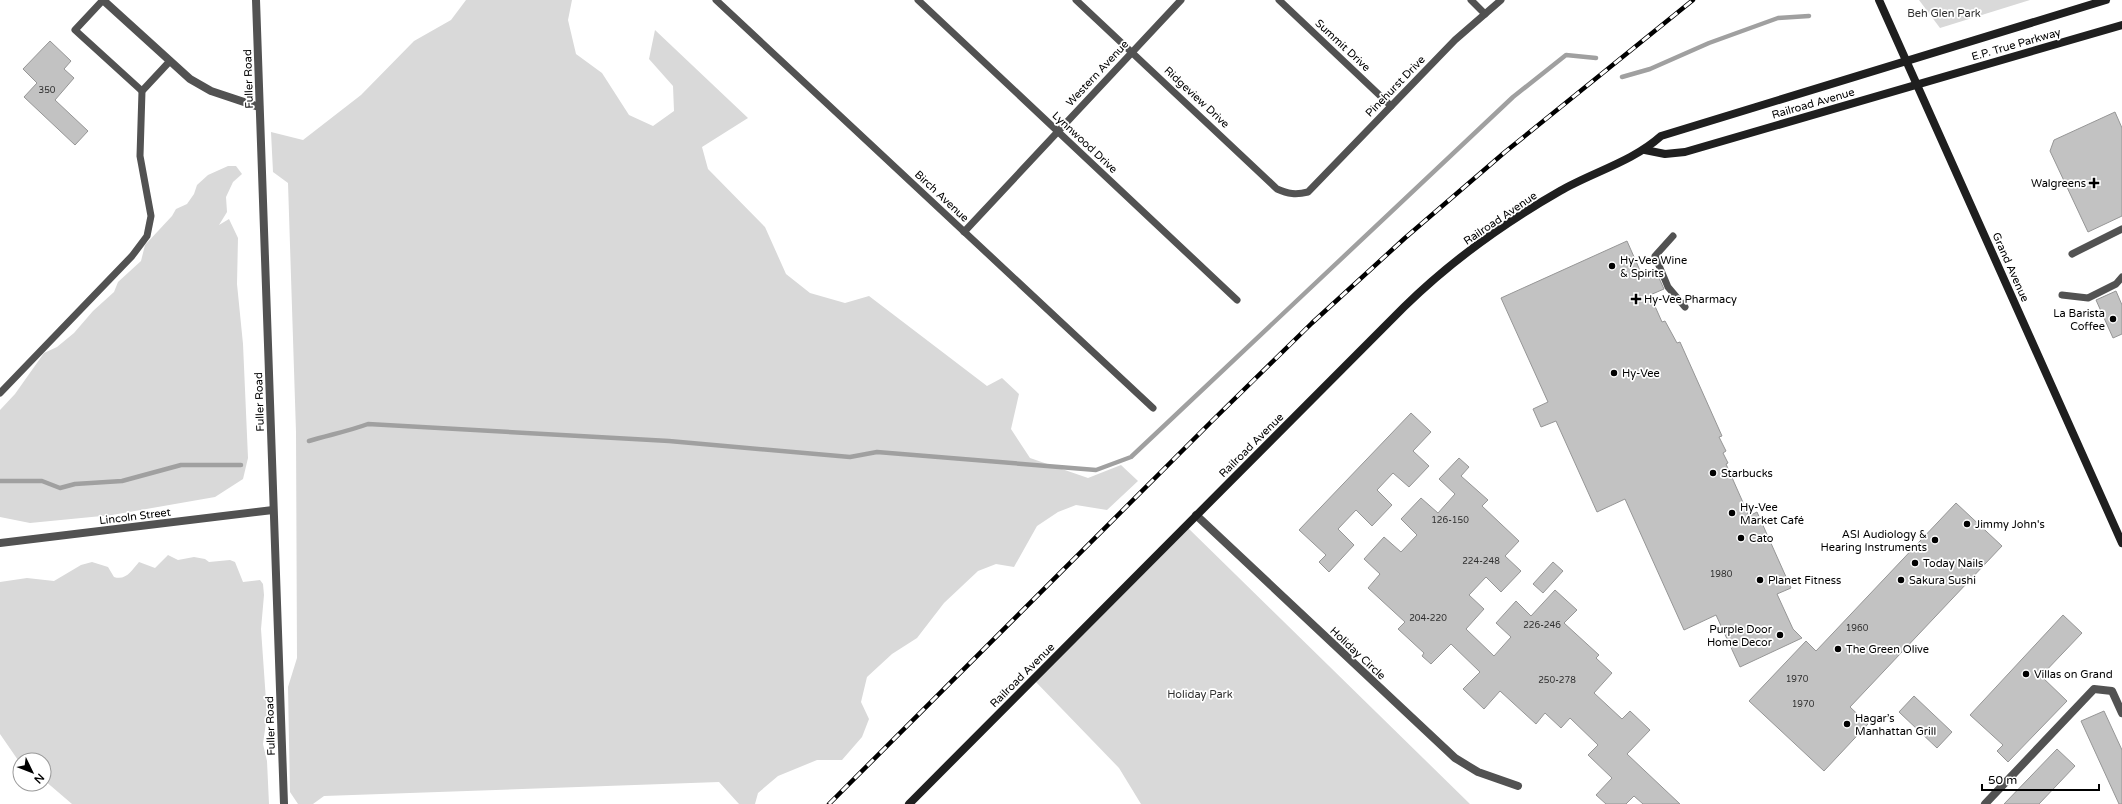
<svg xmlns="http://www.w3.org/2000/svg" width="2122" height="804" viewBox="0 0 2122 804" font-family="'Varela Round',sans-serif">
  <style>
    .green { fill: #d9d9d9 }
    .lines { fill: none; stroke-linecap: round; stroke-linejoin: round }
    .stream { stroke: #a0a0a0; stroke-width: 4.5 }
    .building { fill: #c2c2c2; stroke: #969696 }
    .service { stroke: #525252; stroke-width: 7 }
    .minor { stroke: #525252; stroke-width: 8 }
    .tertiary { stroke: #525252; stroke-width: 8 }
    .secondary { stroke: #1f1f1f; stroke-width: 8 }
    .rail-casing { stroke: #000; stroke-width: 4.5 }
    .rail { stroke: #fff; stroke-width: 3; stroke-dasharray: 9; stroke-linecap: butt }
    .poi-dot { fill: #000; stroke: #fff; stroke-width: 1.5 }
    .labels { text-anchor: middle; stroke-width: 3.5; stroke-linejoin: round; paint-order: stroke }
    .number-label { font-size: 9px; fill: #303030 }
    .park-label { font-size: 11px; fill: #303030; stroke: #fff }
    .street-label { font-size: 11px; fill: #000; stroke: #fff }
    .poi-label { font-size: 11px; fill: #000; stroke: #fff; text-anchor: start }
  </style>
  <rect width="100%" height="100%" fill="#fff"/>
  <g class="green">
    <polygon points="466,0 572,0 568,20 576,54 602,73 629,115 653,126 674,111 673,86 649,59 655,30 748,118 702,147 708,169 765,227 786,274 810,293 845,303 869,296 987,386 1002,378 1019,394 1011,429 1030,458 1088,478 1121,465 1138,481 1107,510 1076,505 1058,512 1037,526 1014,567 996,564 978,571 944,603 917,638 892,654 867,677 861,702 869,719 862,737 842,760 817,760 778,776 758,793 755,804 739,804 719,782 324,796 313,804 298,804 290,792 288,687 297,658 296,432 288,183 273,172 271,132 303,140 361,95 414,41 451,20"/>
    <polygon points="1919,0 2030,0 1940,28"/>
    <polygon points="228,166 236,166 242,174 233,182 226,197 227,212 219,225 229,219 238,238 237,284 243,344 248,458 243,479 215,497 112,515 30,523 0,517 0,410 15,394 44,353 57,347 74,333 93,311 114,292 118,282 141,261 145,245 172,216 176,209 187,204 194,194 197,185 208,175"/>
    <polygon points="1186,526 1470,804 1141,804 1119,768 1033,679"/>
    <path d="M168,555L178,560L194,557L205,559L209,562L230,560L235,562L243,582L260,580L263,584L264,595L261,629L267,715L263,744L267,761L269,804H72L44,780V760H20V763L0,734V582L27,578L54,581L81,565L92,562L108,567L114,577C126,581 132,570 139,562L155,568Z"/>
  </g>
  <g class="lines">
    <g class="stream">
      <polyline points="1622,77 1650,69 1709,43 1778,18 1809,16"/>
      <path d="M309,441C329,435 349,431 368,424L669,441L850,457L877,452L1096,470L1131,457L1513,97L1566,55L1596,58"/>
      <polyline points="0,481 42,481 60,488 75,484 122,481 181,465 241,465"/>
    </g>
  </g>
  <g class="building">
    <polygon points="50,41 71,61 64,69 74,78 55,100 88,131 75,145 24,97 37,83 23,69"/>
    <polygon points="2115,112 2122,128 2122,216 2088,232 2050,151 2054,140"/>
    <polygon points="1627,241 1642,275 1655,269 1664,289 1650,295 1662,322 1665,321 1677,343 1680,342 1722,436 1719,437 1726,451 1723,453 1728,463 1726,464 1749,516 1757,512 1791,588 1777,594 1793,629 1802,638 1740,667 1716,615 1684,630 1625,499 1597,512 1556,421 1541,427 1533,409 1548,402 1501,298"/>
    <polygon points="2116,291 2122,305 2122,334 2113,338 2096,300"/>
    <polygon points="1411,413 1431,432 1413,451 1429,466 1409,487 1393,473 1377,490 1392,505 1372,526 1356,510 1338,529 1354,545 1329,572 1319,562 1326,555 1299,530"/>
    <polygon points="1459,458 1469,467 1461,476 1488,500 1482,506 1519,541 1505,556 1521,571 1501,592 1486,577 1469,595 1484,609 1466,629 1494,656 1511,637 1496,623 1516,601 1531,616 1555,590 1577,610 1564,623 1599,655 1596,658 1612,673 1594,693 1622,719 1630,711 1650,730 1627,754 1680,804 1643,804 1634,796 1626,804 1606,804 1596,795 1612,778 1588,755 1598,745 1570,718 1561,728 1545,713 1536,724 1500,691 1484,709 1463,689 1480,672 1451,644 1431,664 1422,656 1424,653 1398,629 1405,622 1368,588 1380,574 1364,559 1384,537 1401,552 1417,535 1401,519 1421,498 1438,513 1455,494 1439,479"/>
    <polygon points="1956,503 2002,546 1850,707 1868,724 1824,771 1749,701 1806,641 1816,651"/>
    <polygon points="1553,562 1563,571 1543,593 1533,584"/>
    <polygon points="2063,615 2082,633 2041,676 2067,701 2008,762 1997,751 2003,745 1970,715"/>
    <polygon points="1914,696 1952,732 1937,748 1899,712"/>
    <polygon points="2104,711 2122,750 2122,804 2119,804 2081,721"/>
    <polygon points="2057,749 2075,766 2039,804 2004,804"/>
  </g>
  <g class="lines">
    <g class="service">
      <polyline points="103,0 75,30 142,91"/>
      <polyline points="716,0 1153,408"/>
      <polyline points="918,0 1237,300"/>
      <path d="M1076,0L1277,189C1288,194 1296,195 1308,192L1455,40L1501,0"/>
      <polyline points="1279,0 1391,106"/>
      <polyline points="1471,0 1485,14"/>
      <polyline points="964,232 1181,0"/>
      <polyline points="1673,236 1655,256 1668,287 1685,307"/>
      <polyline points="2072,254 2122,229"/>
      <polyline points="2062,295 2088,298 2116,284 2122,277"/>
      <polyline points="0,393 132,256 147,236 151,216 140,156 142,91 170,61"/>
    </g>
    <g class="minor">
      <polyline points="103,0 190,79 211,91 259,107"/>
      <polyline points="1196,515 1455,758 1478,772 1518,786"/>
      <polyline points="0,543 273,510"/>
      <polyline points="1985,804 2094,689 2112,691 2122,713"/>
    </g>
    <polyline class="tertiary" points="256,0 284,804"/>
    <g class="secondary">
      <polyline points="1879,0 2122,543"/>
      <polyline points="1645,150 1665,154 1685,152 2122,25"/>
      <path d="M909,804L1404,307C1450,262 1504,223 1560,191C1593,172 1632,162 1661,136L2106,0"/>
    </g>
    <g class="rail-casing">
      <polyline id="rail" points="829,804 1212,421 1312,323 1405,238 1505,152 1693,0"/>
    </g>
    <use href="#rail" class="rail"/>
  </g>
  <g class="poi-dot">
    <path d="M2092 177h4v4h4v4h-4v4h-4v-4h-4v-4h4z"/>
    <circle cx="1612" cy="266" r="4"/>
    <path d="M1634 293h4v4h4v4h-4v4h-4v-4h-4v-4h4z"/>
    <circle cx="2113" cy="319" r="4"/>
    <circle cx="1614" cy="373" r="4"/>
    <circle cx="1713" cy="473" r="4"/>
    <circle cx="1732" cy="513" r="4"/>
    <circle cx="1967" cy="524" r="4"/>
    <circle cx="1741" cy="538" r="4"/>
    <circle cx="1935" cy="540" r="4"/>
    <circle cx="1915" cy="563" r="4"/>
    <circle cx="1760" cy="580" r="4"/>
    <circle cx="1901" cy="580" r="4"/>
    <circle cx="1780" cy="635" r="4"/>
    <circle cx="1838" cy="649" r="4"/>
    <circle cx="2026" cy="674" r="4"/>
    <circle cx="1847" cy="724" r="4"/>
  </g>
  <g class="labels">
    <g class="number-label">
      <text x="47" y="93">350</text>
      <text x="1450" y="523">126-150</text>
      <text x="1481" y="564">224-248</text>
      <text x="1721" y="577">1980</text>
      <text x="1428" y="621">204-220</text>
      <text x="1542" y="628">226-246</text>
      <text x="1857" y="631">1960</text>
      <text x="1797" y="682">1970</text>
      <text x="1557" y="683">250-278</text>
      <text x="1803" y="707">1970</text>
    </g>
    <g class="park-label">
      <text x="1944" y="17">Beh Glen Park</text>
      <text x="1200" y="698">Holiday Park</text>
    </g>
    <g class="street-label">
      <text transform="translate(2016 44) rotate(-16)" y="4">E.P. True Parkway</text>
      <text transform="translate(1343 45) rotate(43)" y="4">Summit Drive</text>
      <text transform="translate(1097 73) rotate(-47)" y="4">Western Avenue</text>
      <text transform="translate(248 79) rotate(-92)" y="4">Fuller Road</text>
      <text transform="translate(1395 86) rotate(-46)" y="4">Pinehurst Drive</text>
      <text transform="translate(1197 97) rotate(43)" y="4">Ridgeview Drive</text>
      <text transform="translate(1813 103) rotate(-16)" y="4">Railroad Avenue</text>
      <text transform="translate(1085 142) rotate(43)" y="4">Lynnwood Drive</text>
      <text transform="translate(942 196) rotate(43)" y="4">Birch Avenue</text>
      <text transform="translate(1500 218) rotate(-34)" y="4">Railroad Avenue</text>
      <text transform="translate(2011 267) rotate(66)" y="4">Grand Avenue</text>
      <text transform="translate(259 402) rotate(-92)" y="4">Fuller Road</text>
      <text transform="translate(1251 445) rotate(-45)" y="4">Railroad Avenue</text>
      <text transform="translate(135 516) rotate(-7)" y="4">Lincoln Street</text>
      <text transform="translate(1358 653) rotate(43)" y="4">Holiday Circle</text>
      <text transform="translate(1022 675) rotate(-45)" y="4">Railroad Avenue</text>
      <text transform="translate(270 726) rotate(-92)" y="4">Fuller Road</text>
    </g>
    <g class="poi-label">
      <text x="2086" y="187" text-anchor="end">Walgreens</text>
      <text x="1620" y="264">Hy-Vee Wine<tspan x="1620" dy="13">&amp; Spirits</tspan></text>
      <text x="1644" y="303">Hy-Vee Pharmacy</text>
      <text x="2105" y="317" text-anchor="end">La Barista<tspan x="2105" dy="13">Coffee</tspan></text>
      <text x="1622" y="377">Hy-Vee</text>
      <text x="1721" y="477">Starbucks</text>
      <text x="1740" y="511">Hy-Vee<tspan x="1740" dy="13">Market Café</tspan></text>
      <text x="1975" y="528">Jimmy John's</text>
      <text x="1927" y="538" text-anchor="end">ASI Audiology &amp;<tspan x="1927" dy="13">Hearing Instruments</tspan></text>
      <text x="1749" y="542">Cato</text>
      <text x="1923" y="567">Today Nails</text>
      <text x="1768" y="584">Planet Fitness</text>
      <text x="1909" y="584">Sakura Sushi</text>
      <text x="1772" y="633" text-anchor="end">Purple Door<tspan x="1772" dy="13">Home Decor</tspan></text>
      <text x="1846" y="653">The Green Olive</text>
      <text x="2034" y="678">Villas on Grand</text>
      <text x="1855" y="722">Hagar’s<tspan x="1855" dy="13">Manhattan Grill</tspan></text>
    </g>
  </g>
  <g transform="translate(32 772) rotate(133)"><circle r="19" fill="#ffffff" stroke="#999999"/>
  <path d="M0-3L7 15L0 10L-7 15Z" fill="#000000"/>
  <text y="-6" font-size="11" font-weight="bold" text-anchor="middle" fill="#000000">N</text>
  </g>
  <path d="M1982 784v6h117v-6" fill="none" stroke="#000000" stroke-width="2"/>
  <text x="1988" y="784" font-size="12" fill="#000000" stroke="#ffffff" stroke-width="3" paint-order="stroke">50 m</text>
</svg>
